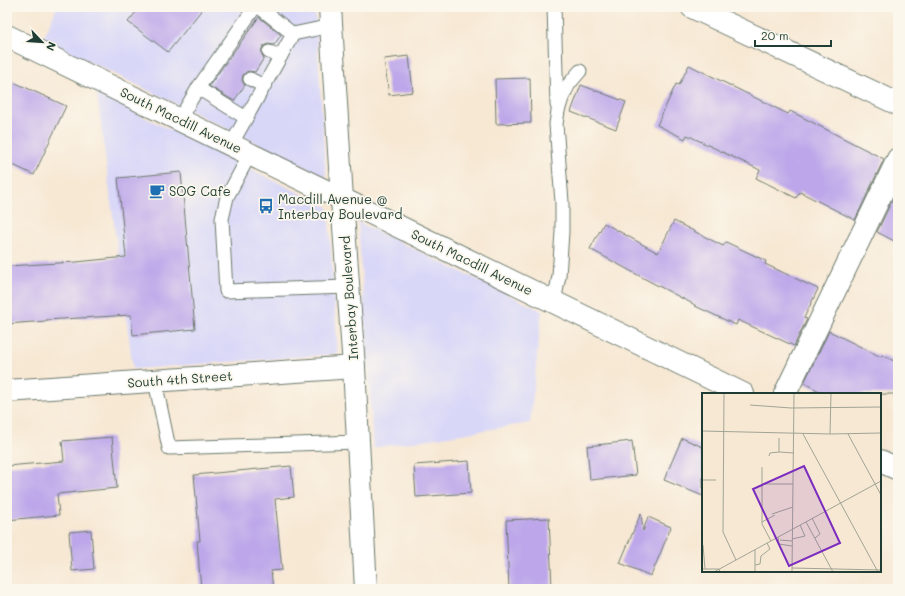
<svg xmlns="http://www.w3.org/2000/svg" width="905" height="596" viewBox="0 0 905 596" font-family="Mali,sans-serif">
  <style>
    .built { fill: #d8d7f8 }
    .building { fill: #bda7ea }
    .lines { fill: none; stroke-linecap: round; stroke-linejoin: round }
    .service-casing { stroke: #6b796c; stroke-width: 15 }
    .minor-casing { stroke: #6b796c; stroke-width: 24 }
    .tertiary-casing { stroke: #6b796c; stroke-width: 24 }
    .service { stroke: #fff; stroke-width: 13 }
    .minor { stroke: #fff; stroke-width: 22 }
    .tertiary { stroke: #fff; stroke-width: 22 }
    .labels { text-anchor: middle; stroke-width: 3.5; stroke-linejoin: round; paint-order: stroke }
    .street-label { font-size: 13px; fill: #1f3d34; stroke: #fbf7ec }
    .poi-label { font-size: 13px; fill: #1f3d34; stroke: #fbf7ec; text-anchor: start }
    .inset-road { fill: none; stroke: #a1a494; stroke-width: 1 }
    .view { fill: #7b2cbf; fill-opacity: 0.15; stroke: #7b2cbf; stroke-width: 2 }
    .inset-edge { fill: none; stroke: #1f3d34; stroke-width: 2 }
  </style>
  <rect width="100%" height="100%" fill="#fbf7ec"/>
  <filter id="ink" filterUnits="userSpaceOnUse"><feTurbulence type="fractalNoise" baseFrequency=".025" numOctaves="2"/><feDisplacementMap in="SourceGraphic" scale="8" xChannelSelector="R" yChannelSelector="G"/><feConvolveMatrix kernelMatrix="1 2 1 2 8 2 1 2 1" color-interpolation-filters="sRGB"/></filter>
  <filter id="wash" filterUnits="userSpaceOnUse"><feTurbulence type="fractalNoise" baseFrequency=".012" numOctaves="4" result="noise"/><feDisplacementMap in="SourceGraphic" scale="16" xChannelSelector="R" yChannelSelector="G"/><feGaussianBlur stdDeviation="0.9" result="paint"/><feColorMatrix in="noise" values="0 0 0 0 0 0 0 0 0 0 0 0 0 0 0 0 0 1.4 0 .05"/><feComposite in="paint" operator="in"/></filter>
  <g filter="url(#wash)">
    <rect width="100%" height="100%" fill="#f7e8d4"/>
    <g class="built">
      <polygon points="57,7 315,7 326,177 43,39"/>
      <polygon points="97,94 328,207 338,354 133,369"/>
      <polygon points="358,222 542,311 530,423 373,448 369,379 370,379 368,366"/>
    </g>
    <g id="blocks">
      <g class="building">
        <polygon points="140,7 204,7 168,52 128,22"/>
        <polygon points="259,17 281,35 274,45 268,44 263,46 262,49 261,53 264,58 255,72 249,71 246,72 243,75 242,80 243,83 245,85 234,101 209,86"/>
        <polygon points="409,56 413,92 389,95 384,59"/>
        <polygon points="689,65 788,114 790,111 884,159 855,220 800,192 796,198 756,178 760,170 687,135 685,139 657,125 676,84 679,85"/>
        <polygon points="530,78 531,123 496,124 495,79"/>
        <polygon points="7,79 66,106 34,175 7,162"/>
        <polygon points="581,85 626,102 616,129 571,112"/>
        <polygon points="181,172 195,329 133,335 131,315 46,320 46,321 7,324 7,266 76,262 126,257 118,178"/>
        <polygon points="898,188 898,243 877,232"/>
        <polygon points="674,221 723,246 726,242 766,261 765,264 818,289 804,318 807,319 794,346 738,320 736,325 695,306 695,305 649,281 590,249 604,223 658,253"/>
        <polygon points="829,331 881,357 882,355 898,363 898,394 825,394 804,383"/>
        <polygon points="112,437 117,488 57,494 59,515 7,520 7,466 64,461 62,441"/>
        <polygon points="682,438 703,447 703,496 664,480"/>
        <polygon points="632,441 636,475 590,480 587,446"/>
        <polygon points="469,461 471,493 416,497 414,465"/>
        <polygon points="291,466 294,497 275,499 282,570 271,571 273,589 201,589 197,541 200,541 194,475"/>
        <polygon points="641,513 643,531 648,517 671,527 651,576 620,563"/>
        <polygon points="549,518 552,589 509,589 506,520"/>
        <polygon points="91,530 94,569 72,571 69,532"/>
      </g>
    </g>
  </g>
  <g filter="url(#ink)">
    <use href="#blocks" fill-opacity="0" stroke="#6b796c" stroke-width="1"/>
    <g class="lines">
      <g class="service-casing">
        <g id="service">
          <polyline points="259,7 293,34 331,26"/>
          <polyline points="554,7 557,105"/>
          <polyline points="269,52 281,56"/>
          <polyline points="250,79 264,86"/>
          <polyline points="198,88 246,118"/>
          <polyline points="179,120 198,88 216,62 255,7"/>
          <polyline points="231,145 293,34"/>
          <polyline points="250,154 227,197 222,219 226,291 348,287"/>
          <polyline points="554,302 559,276 562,232 562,202 556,124 558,111 562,98 569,84 580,71"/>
          <polyline points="155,381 169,448 358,442"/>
        </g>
      </g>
      <g class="minor-casing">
        <g id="minor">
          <polyline points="692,7 898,104"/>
          <polyline points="7,391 354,367"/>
          <polyline points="785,394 898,159"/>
        </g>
      </g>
      <g class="tertiary-casing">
        <g id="tertiary">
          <polyline points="330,7 342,199 354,367 366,589"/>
          <polyline points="7,36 743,394"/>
          <polyline points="880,461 898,469"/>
        </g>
      </g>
      <use href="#service" class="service"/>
      <use href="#minor" class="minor"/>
      <use href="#tertiary" class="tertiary"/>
    </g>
  </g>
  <defs>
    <g id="cafe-bare" transform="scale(1.2)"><path d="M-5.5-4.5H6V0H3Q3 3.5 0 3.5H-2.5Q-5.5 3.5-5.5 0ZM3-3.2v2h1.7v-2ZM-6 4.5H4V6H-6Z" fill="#1f6fb2" stroke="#fbf7ec" stroke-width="2.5" paint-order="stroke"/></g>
    <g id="bus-bare" transform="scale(1.2)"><path d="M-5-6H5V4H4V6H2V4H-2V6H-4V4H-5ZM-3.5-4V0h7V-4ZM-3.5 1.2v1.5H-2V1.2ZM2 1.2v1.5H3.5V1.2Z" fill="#1f6fb2" stroke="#fbf7ec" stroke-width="2.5" paint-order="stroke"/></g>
  </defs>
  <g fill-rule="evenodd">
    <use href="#cafe-bare" x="157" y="191"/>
    <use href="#bus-bare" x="266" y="206"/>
  </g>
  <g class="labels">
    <g class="street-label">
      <text transform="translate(181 120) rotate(26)" y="5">South Macdill Avenue</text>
      <text transform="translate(472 262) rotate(26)" y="5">South Macdill Avenue</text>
      <text transform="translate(349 298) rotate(-94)" y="5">Interbay Boulevard</text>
      <text transform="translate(180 379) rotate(-4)" y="5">South 4th Street</text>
    </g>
    <g class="poi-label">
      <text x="169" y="196">SOG Cafe</text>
      <text x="278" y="204">Macdill Avenue @<tspan x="278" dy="15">Interbay Boulevard</tspan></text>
    </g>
  </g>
  <g transform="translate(702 393)">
    <rect width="179" height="179" fill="#f7e8d4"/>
    <path class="inset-road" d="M22,0L21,139L34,167M48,12L89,15L179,14M0,38L128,41L179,40M101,41L176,179M128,41L129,0M146,41L179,102M77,45V59L92,60M67,63L68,60L77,59M60,74V131L69,148M0,87H14M60,91H91M70,121L91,114M110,125L118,141L113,145M60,129L73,122M104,129L131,179M76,144L77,151L90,153M90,146L103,143L98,132M78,147L90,148M1,152L3,176M53,172L58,171L59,163L68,156L65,150M90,175L179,177M0,176H17L18,179M12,179L179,88M53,179V157M90,179L92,0"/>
    <path class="view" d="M102,73L138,150L87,173L51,96Z"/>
    <rect width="179" height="179" class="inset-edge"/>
  </g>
  <rect width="905" height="596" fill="none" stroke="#fbf7ec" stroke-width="24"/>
  <g transform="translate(42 42) rotate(115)" stroke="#fbf7ec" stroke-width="3" paint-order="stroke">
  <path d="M0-3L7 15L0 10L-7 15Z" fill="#1f3d34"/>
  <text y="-6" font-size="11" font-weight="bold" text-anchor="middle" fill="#1f3d34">N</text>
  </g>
  <path d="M755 40v6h76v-6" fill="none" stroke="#1f3d34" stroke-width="2"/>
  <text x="761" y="40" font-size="12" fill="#1f3d34" stroke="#fbf7ec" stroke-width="3" paint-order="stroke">20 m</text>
</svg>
